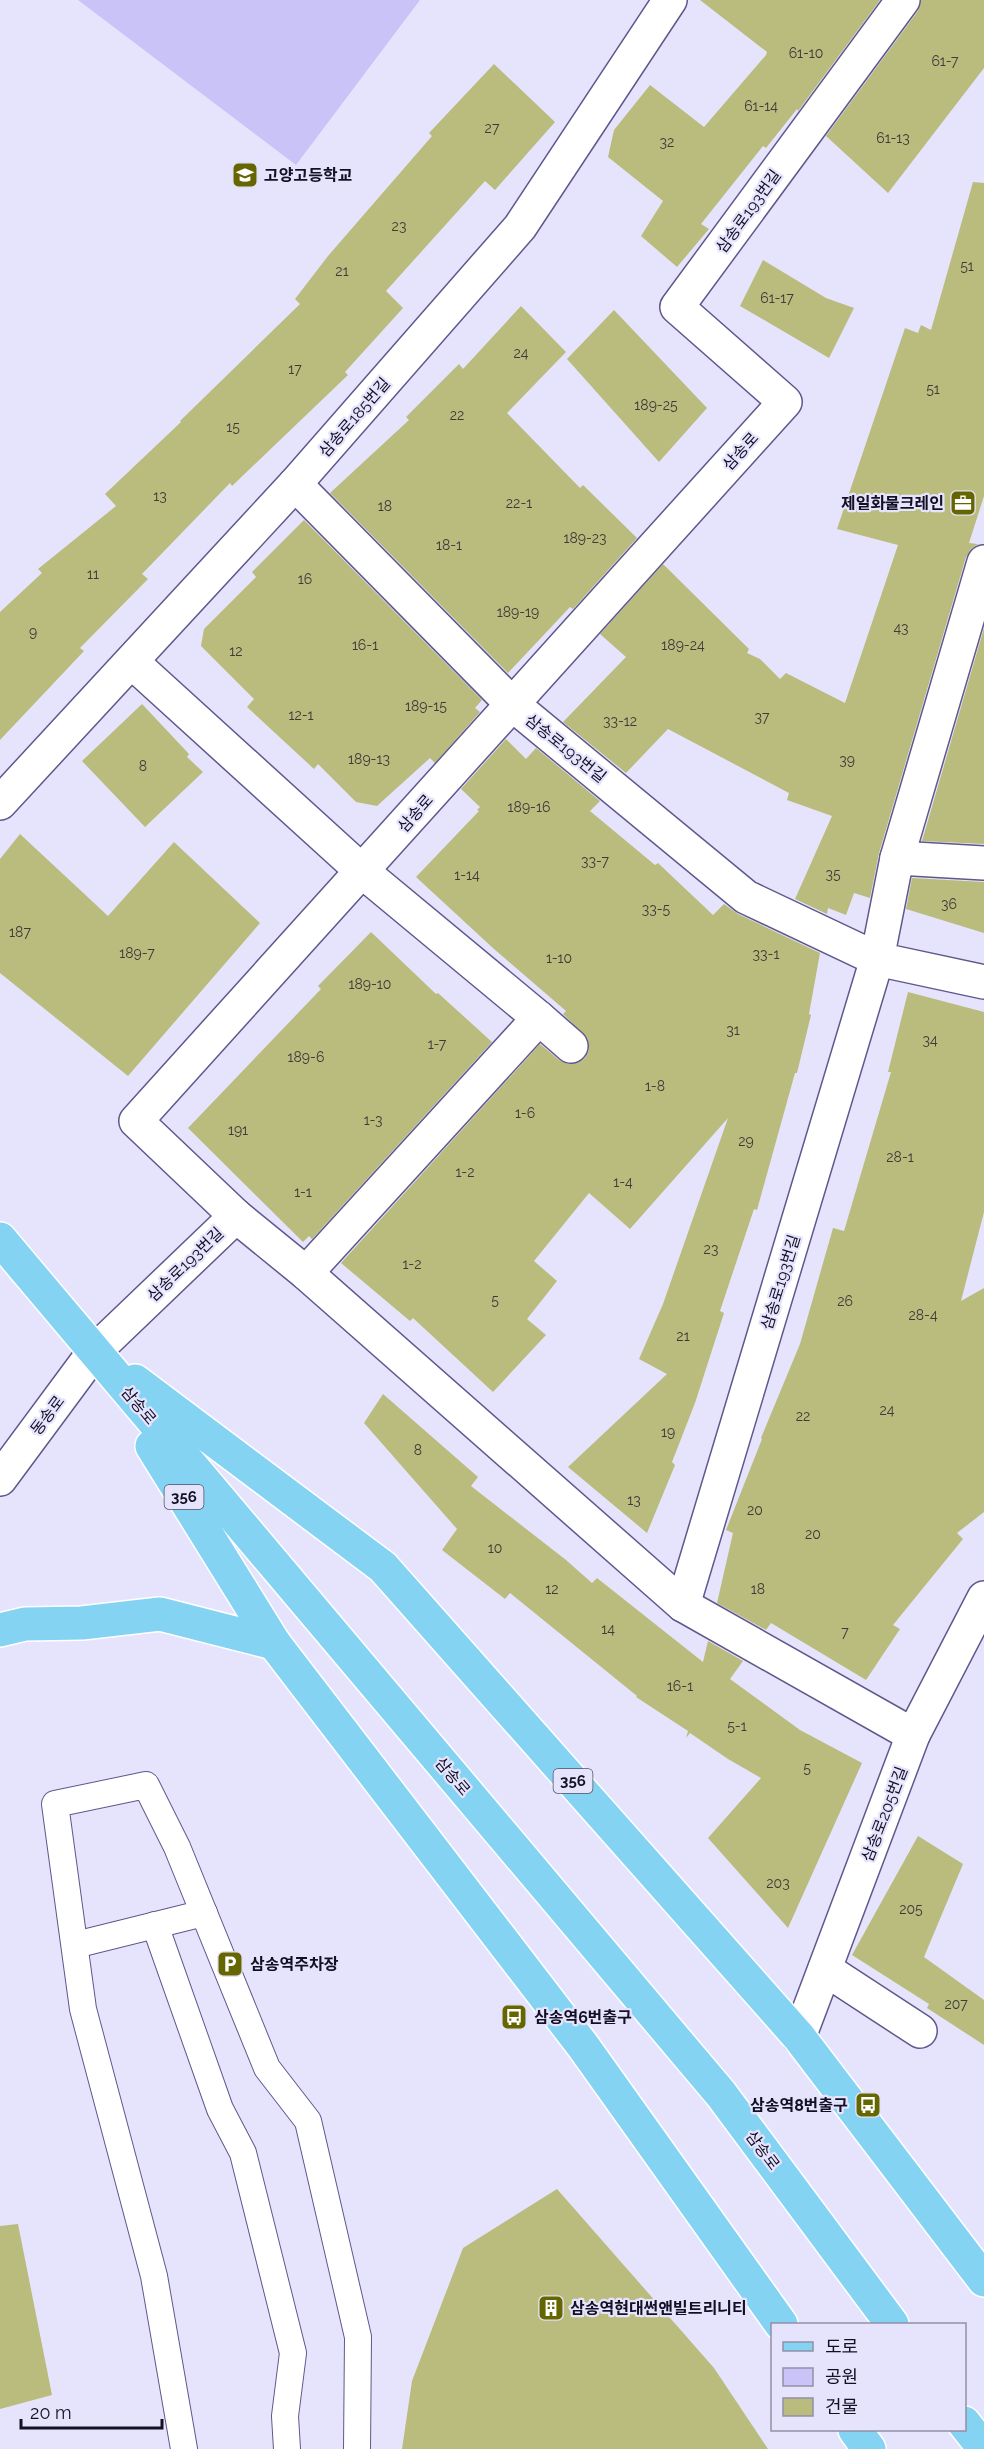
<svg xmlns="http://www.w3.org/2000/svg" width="984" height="2449" viewBox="0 0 984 2449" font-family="Raleway,'Noto Sans KR',sans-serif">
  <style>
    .green { fill: #cac3f8 }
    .building { fill: #b9bc7d }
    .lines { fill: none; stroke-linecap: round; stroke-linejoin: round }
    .lane-casing { stroke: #60578c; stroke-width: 28 }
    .street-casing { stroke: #60578c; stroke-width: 36 }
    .secondary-casing { stroke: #60578c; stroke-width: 36 }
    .primary-casing { stroke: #fff; stroke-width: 36 }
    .lane { stroke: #fff; stroke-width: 26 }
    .street { stroke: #fff; stroke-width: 33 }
    .secondary { stroke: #fff; stroke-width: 33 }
    .primary { stroke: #85d3f3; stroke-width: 33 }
    .labels { text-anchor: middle; stroke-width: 4.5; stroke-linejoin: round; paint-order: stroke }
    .number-label { font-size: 14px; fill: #3c3a3a }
    .shield { fill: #e6e4fd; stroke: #524f65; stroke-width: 1.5 }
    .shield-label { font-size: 15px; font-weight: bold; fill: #130f24 }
    .poi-label { font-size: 16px; font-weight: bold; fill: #130f24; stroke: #e6e4fd; text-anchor: start }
    .street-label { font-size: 16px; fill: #130f24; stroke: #e6e4fd }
  </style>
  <rect width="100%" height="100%" fill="#e6e4fd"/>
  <polygon class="green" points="78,0 420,0 296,165"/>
  <g class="building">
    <polygon points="700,0 880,0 798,111 797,109 766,148 763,146 701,224 709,229 677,267 641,236 663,201 608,157 614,130 650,85 704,127 766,55 767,52"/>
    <polygon points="921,0 984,0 984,68 888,193 826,136 918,11"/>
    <polygon points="494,64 555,122 495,190 485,181 386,291 403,308 345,372 348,375 232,486 230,483 142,574 148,579 80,648 84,651 0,740 0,612 42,573 38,569 116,506 105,494 181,422 180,421 300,304 295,299 328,256 432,136 429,133"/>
    <polygon points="973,182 984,183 984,496 969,543 978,544 971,549 966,557 879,853 870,898 854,893 846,915 828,908 827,914 795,899 832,816 787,800 789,793 668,729 626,773 563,722 626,657 600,634 663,564 749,649 747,653 760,659 780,679 786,673 845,703 898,545 837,529 905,328 918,333 921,325 931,330"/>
    <polygon points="763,260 826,298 854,308 829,358 740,306"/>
    <polygon points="521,306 566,352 507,413 580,488 583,485 637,538 573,609 570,607 508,673 330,493 409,420 406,417 459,364 463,369"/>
    <polygon points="614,310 707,408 659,462 567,359"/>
    <polygon points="304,520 482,700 475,708 480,712 435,763 430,758 377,806 356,802 318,764 314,769 247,707 254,699 201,646 204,629 256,577 252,572"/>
    <polygon points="984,628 984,844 922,841"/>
    <polygon points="142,704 189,754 187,757 203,772 145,827 82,761"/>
    <polygon points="506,739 526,759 536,748 600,801 590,811 655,865 658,863 713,915 724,904 738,914 820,953 809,1014 811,1015 797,1073 795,1073 757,1210 754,1209 720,1311 724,1313 695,1403 672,1462 675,1465 647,1533 568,1467 667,1374 639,1359 663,1304 728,1118 630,1229 589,1193 534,1261 557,1281 527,1319 546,1335 493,1392 413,1318 410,1321 341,1263 540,1044 559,1060 568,1064 578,1063 585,1058 589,1050 588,1039 563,1014 566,1011 494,949 416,877 479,811 477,810 480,807 461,789"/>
    <polygon points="20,834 108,916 174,842 260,923 128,1076 0,973 0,859"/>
    <polygon points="912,878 984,882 984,933 906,909"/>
    <polygon points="371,932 436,994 438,993 492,1042 312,1239 309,1236 303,1242 188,1128 321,989 318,986"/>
    <polygon points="908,992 984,1012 984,1212 961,1301 984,1288 984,1512 957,1533 963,1539 893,1625 900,1629 866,1680 771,1623 766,1630 717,1603 733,1533 726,1530 762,1439 761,1438 800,1344 833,1228 844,1231 891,1072 888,1072"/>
    <polygon points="383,1394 478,1477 471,1486 566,1560 592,1583 597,1578 703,1662 708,1641 743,1661 730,1679 800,1730 862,1763 788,1928 708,1838 761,1778 728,1759 690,1733 686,1738 688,1731 636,1697 637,1696 510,1593 505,1599 442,1550 457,1529 364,1423"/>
    <polygon points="918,1836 963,1864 924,1957 984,2000 984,2045 927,2008 929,2004 852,1955"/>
    <polygon points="557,2189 714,2368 768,2449 402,2449 412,2381 463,2248"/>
    <polygon points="18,2224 52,2395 0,2409 0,2226"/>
  </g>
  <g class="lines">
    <g class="lane-casing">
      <g id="lane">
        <polyline points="155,1925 220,2109 243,2153 293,2353 285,2416 287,2449"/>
        <polyline points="75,1945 204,1913"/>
        <polyline points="184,2449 154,2276 83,2009 55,1804 146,1785 177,1847 267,2068 308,2121 358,2337 357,2449"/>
      </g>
    </g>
    <g class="street-casing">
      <g id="street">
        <polyline points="295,484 512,704 746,897 877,959 984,982"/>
        <polyline points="132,662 363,872 539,1018 306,1273"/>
        <polyline points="0,803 295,484 520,227 670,0"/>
        <polyline points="897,858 984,863"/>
        <polyline points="539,1018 571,1046"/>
        <path d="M236,1216L136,1121C354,882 568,641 785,402L677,307L903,0"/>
        <polyline points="94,1352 236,1216 306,1273 683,1605 913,1735"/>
        <polyline points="683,1605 877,959 897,858 984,562"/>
        <polyline points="825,1969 920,2031"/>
        <polyline points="799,2037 913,1735 984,1598"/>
      </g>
    </g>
    <g class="secondary-casing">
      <polyline id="secondary" points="0,1479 94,1352"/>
    </g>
    <g class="primary-casing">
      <g id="primary">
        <polyline points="0,1239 721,2094 892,2324"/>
        <polyline points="135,1381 383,1567 799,2037 984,2280"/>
        <polyline points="152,1446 274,1643 583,2046 781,2324"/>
        <polyline points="0,1630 25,1624 82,1623 160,1614 274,1643"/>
        <polyline points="964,2423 979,2442"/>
        <polyline points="855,2430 869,2449"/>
      </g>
    </g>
    <use href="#lane" class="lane"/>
    <use href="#street" class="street"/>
    <use href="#secondary" class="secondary"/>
    <use href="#primary" class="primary"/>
  </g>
  <defs>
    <g id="school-square" transform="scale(1.35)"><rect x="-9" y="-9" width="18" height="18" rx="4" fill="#656600" stroke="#e6e4fd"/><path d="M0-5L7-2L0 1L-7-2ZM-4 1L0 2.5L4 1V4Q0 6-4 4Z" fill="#fff"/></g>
    <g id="office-square" transform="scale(1.35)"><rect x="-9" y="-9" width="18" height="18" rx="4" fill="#656600" stroke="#e6e4fd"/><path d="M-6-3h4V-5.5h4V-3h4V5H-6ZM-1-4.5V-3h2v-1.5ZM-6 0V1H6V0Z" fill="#fff"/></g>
    <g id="parking-square" transform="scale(1.35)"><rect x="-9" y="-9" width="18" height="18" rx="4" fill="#656600" stroke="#e6e4fd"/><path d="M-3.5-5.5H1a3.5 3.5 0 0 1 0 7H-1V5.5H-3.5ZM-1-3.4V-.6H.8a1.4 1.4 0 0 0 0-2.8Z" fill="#fff"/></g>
    <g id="bus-square" transform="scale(1.35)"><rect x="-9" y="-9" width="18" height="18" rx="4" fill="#656600" stroke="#e6e4fd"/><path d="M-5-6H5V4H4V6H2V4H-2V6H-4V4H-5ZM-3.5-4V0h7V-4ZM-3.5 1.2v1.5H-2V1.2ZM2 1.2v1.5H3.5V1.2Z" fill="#fff"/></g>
    <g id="building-square" transform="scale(1.35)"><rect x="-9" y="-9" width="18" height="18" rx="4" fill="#656600" stroke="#e6e4fd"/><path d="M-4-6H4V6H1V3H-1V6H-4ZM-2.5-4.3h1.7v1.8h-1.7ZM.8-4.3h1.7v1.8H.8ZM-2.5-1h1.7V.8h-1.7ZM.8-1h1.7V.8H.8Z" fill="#fff"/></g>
  </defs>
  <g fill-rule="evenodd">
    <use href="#school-square" x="245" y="175"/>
    <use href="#office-square" x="963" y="503"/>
    <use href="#parking-square" x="230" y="1964"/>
    <use href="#bus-square" x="514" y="2017"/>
    <use href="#bus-square" x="868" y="2105"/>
    <use href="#building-square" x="551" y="2308"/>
  </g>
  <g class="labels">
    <g class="number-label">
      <text x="806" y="58">61-10</text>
      <text x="945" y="66">61-7</text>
      <text x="761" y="111">61-14</text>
      <text x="492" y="133">27</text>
      <text x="893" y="143">61-13</text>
      <text x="667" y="147">32</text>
      <text x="399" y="231">23</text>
      <text x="967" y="271">51</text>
      <text x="342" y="276">21</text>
      <text x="777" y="303">61-17</text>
      <text x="521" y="358">24</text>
      <text x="295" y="374">17</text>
      <text x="933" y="394">51</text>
      <text x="656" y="410">189-25</text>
      <text x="457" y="420">22</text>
      <text x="233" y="432">15</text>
      <text x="160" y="501">13</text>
      <text x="519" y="508">22-1</text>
      <text x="385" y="511">18</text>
      <text x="585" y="543">189-23</text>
      <text x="449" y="550">18-1</text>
      <text x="93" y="579">11</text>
      <text x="305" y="584">16</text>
      <text x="518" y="617">189-19</text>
      <text x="901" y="633">43</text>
      <text x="33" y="637">9</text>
      <text x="365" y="650">16-1</text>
      <text x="683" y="650">189-24</text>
      <text x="236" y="656">12</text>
      <text x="426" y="711">189-15</text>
      <text x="301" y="720">12-1</text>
      <text x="762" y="722">37</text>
      <text x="620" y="726">33-12</text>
      <text x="369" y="764">189-13</text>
      <text x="847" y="765">39</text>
      <text x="143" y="771">8</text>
      <text x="529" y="812">189-16</text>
      <text x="595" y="866">33-7</text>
      <text x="833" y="879">35</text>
      <text x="467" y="880">1-14</text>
      <text x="949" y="909">36</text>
      <text x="656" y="914">33-5</text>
      <text x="20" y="937">187</text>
      <text x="137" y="958">189-7</text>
      <text x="766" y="959">33-1</text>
      <text x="559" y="963">1-10</text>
      <text x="370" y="989">189-10</text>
      <text x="733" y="1035">31</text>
      <text x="930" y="1045">34</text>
      <text x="437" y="1049">1-7</text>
      <text x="306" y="1062">189-6</text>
      <text x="655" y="1091">1-8</text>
      <text x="525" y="1118">1-6</text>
      <text x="373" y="1125">1-3</text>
      <text x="238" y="1135">191</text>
      <text x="746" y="1146">29</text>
      <text x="900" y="1162">28-1</text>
      <text x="465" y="1177">1-2</text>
      <text x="623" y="1187">1-4</text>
      <text x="303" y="1197">1-1</text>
      <text x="711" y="1254">23</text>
      <text x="412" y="1269">1-2</text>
      <text x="495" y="1305">5</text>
      <text x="845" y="1306">26</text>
      <text x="923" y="1320">28-4</text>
      <text x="683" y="1341">21</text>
      <text x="887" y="1415">24</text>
      <text x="803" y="1421">22</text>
      <text x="668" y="1437">19</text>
      <text x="418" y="1455">8</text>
      <text x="634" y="1505">13</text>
      <text x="755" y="1515">20</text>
      <text x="813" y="1539">20</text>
      <text x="495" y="1553">10</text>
      <text x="552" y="1594">12</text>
      <text x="758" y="1594">18</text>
      <text x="608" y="1634">14</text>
      <text x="845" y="1637">7</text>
      <text x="680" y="1691">16-1</text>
      <text x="737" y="1731">5-1</text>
      <text x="807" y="1773">5</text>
      <text x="778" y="1888">203</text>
      <text x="911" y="1914">205</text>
      <text x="956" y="2009">207</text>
    </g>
    <g class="shield">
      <rect x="164.5" y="1485" width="39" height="24" rx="4.5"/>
      <rect x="553.5" y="1769" width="39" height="24" rx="4.5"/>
    </g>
    <g class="shield-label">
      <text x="184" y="1502">356</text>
      <text x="573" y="1786">356</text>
    </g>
    <g class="poi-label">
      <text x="264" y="181">고양고등학교</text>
      <text x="944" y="509" text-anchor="end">제일화물크레인</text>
      <text x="250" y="1970">삼송역주차장</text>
      <text x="534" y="2023">삼송역6번출구</text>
      <text x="848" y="2111" text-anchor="end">삼송역8번출구</text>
      <text x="570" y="2314">삼송역현대썬앤빌트리니티</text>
    </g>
    <g class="street-label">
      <text transform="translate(748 211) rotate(-54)" y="6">삼송로193번길</text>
      <text transform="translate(354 417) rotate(-49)" y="6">삼송로185번길</text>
      <text transform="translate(740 451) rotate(-48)" y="6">삼송로</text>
      <text transform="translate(566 748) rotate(39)" y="6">삼송로193번길</text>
      <text transform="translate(415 813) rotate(-49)" y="6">삼송로</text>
      <text transform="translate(185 1264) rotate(-44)" y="6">삼송로193번길</text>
      <text transform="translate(780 1282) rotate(-73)" y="6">삼송로193번길</text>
      <text transform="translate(139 1405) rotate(50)" y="6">삼송로</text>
      <text transform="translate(47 1415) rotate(-53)" y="6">동송로</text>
      <text transform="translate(453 1776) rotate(50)" y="6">삼송로</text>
      <text transform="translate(884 1814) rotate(-69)" y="6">삼송로205번길</text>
      <text transform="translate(763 2150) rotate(53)" y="6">삼송로</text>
    </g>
  </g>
  <rect x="771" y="2323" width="195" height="108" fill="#e6e4fd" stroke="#928fa6" stroke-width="1.5"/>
  <rect x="783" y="2342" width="30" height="9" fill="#85d3f3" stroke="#928fa6" stroke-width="1.5"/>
  <text x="825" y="2353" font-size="18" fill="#130f24">도로</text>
  <rect x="783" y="2368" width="30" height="18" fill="#cac3f8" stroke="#928fa6" stroke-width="1.5"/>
  <text x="825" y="2383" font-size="18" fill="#130f24">공원</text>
  <rect x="783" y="2398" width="30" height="18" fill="#b9bc7d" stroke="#928fa6" stroke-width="1.5"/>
  <text x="825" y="2413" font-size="18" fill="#130f24">건물</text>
  <path d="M21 2419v9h141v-9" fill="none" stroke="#130f24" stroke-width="3"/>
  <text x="30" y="2419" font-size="18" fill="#130f24" stroke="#e6e4fd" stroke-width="4.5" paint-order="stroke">20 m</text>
</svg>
